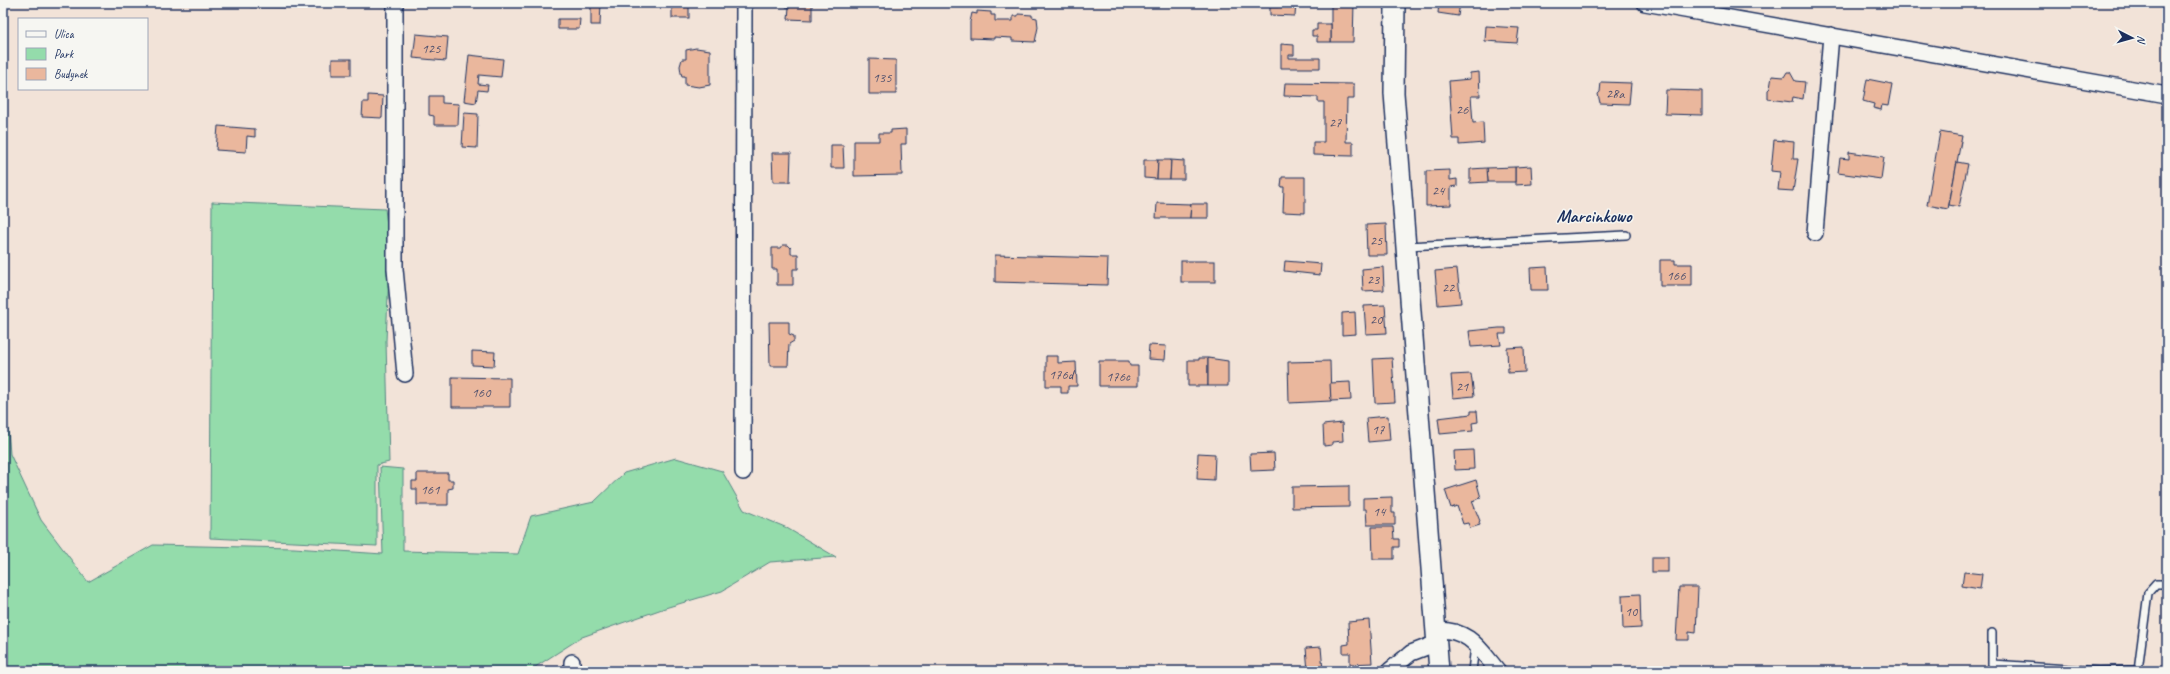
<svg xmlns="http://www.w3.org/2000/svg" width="2170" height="674" viewBox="0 0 2170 674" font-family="Caveat,sans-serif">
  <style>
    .green { fill: #94dcab; stroke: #588684 }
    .building { fill: #eab79d; stroke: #1b2f5e }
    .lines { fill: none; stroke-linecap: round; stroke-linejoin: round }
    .service-casing { stroke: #1b2f5e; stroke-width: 10 }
    .minor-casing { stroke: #1b2f5e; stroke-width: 18 }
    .tertiary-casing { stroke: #1b2f5e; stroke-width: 22 }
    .service { stroke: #f6f6f2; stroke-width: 7 }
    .minor { stroke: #f6f6f2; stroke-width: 15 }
    .tertiary { stroke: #f6f6f2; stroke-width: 19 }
    .labels { text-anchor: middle; stroke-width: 3; stroke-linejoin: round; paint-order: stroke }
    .number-label { font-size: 14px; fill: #4f516e }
    .quarter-label { font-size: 18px; font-weight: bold; fill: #1b2f5e; stroke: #f6f6f2 }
  </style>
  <rect width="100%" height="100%" fill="#f2e3d8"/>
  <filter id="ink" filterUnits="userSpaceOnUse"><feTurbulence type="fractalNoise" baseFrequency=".025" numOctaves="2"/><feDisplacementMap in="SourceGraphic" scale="8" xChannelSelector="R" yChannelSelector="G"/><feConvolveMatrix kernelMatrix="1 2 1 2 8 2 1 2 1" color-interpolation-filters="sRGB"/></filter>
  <g filter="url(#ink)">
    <g class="green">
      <polygon points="212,202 385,209 390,250 386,341 389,462 377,465 377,546 210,538"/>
      <polygon points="3,365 10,454 41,520 88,582 153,545 294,548 383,554 380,467 403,469 403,551 518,554 531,516 594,502 624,473 676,458 722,471 744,510 785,527 836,557 770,562 722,591 665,608 582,637 529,671 3,671"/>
    </g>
    <g class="building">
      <polygon points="250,3 312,3 312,8 250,7"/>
      <polygon points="591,3 601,3 600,25 591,25"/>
      <rect x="672" y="3" width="17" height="15"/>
      <polygon points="786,3 812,3 812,20 788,19 789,7 786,7"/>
      <polygon points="1279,3 1296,3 1295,16 1270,15 1270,7 1278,7"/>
      <polygon points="1331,3 1354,3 1353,42 1331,42"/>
      <polygon points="1439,3 1460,3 1458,16 1438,13"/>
      <polygon points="977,11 991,12 991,15 995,15 995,21 1013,21 1013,16 1018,16 1018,14 1032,15 1032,17 1037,18 1038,27 1035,42 1012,41 1012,38 994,37 994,39 970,38 970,22 972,13 977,14"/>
      <polygon points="558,19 580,19 579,29 558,29"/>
      <polygon points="1317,24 1331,24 1331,42 1317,42 1317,36 1312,36 1312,30 1317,30"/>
      <polygon points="1486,26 1519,28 1517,43 1485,41"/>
      <polygon points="416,34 448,37 446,61 413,58"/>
      <polygon points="1281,44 1294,45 1294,55 1289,55 1289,58 1320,58 1320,68 1281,68"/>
      <polygon points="696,48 710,50 710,85 699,87 685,85 685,76 682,76 681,73 680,66 682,59 686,59 686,50"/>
      <polygon points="469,55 503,59 501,77 479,75 478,84 488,85 487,91 478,90 476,103 464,101"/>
      <rect x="332" y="59" width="19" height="16"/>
      <polygon points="869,59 896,60 896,94 869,94"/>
      <polygon points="1479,72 1480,96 1471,96 1473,123 1483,122 1484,143 1459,145 1459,139 1453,139 1449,81 1470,79 1470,73"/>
      <polygon points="1787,72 1790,72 1795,81 1805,82 1803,99 1793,97 1792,102 1768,99 1768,90 1770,88 1772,76 1784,77"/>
      <polygon points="1867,79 1892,84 1888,106 1882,105 1881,110 1873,108 1874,104 1863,101"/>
      <polygon points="1601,82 1631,83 1629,104 1600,103 1598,94 1600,92"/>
      <polygon points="1285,83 1354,84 1354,99 1347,99 1346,142 1353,142 1353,156 1313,155 1313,142 1324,142 1324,102 1318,102 1318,97 1284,96"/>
      <polygon points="1666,90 1702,91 1702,115 1665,114"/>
      <polygon points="368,95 383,96 382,118 362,117 363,102 368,102"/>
      <polygon points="429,96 442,96 442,103 459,104 458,125 434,125 434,116 429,115"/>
      <polygon points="464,113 478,114 477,148 462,147"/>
      <polygon points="218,126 255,129 255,137 247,136 246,152 216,150"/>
      <polygon points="906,129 906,144 901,144 902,175 854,176 854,141 879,141 879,133 891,133 891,130"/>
      <polygon points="1940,132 1962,136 1948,209 1927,205"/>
      <polygon points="1774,140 1794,142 1793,159 1798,159 1793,191 1778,190 1780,172 1771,171"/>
      <polygon points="831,145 843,145 844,168 831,168"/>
      <polygon points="1849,152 1884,157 1881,179 1838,173 1840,158 1849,159"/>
      <polygon points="772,153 791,153 790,182 773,182"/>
      <polygon points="1144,160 1158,160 1157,179 1144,178"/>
      <polygon points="1158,160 1171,160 1170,179 1157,179"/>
      <polygon points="1171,160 1184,161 1184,179 1170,179"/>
      <polygon points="1957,162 1968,164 1959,207 1949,205"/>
      <polygon points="1531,166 1532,184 1515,185 1515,167"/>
      <polygon points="1515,167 1515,182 1488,182 1487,168"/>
      <polygon points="1487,168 1488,182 1470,183 1470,169"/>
      <polygon points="1450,170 1450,180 1457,179 1457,186 1451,187 1451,205 1426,206 1426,171"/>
      <polygon points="1282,177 1305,177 1305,213 1283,212 1284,187 1281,187"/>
      <polygon points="1157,203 1191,204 1190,218 1156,218"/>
      <polygon points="1191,204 1208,204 1208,218 1190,218"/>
      <polygon points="1386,224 1387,255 1367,255 1366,225"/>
      <polygon points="783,245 788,245 791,248 791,254 798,254 798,269 793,269 793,285 777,285 777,269 772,269 772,248 781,248"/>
      <polygon points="995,255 1108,258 1107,285 995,282"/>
      <polygon points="1660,260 1675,260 1675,264 1692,264 1692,286 1660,286"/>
      <rect x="1181" y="261" width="34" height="21"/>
      <polygon points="1285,261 1321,264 1320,275 1284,271"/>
      <polygon points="1383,267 1384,290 1363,291 1362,269"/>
      <polygon points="1547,267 1548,290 1531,290 1530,268"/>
      <polygon points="1457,269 1461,303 1438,305 1435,271"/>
      <polygon points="1385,305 1387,333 1366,334 1364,306"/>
      <polygon points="1355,312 1356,334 1342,335 1342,313"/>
      <polygon points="769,322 789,322 789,334 794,336 794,341 789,344 788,366 770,366"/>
      <polygon points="1499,328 1506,328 1506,334 1499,334 1501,345 1471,347 1469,331"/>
      <polygon points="1149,345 1166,346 1165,360 1148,359"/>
      <polygon points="1524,347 1525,372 1508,373 1507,348"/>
      <polygon points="472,351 495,352 494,366 472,365"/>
      <polygon points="1046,356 1058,356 1058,363 1076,362 1077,386 1068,386 1068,393 1061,393 1061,386 1046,386"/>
      <polygon points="1199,358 1208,358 1208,386 1188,386 1188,360 1199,360"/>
      <polygon points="1208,358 1228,361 1228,386 1208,386"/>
      <polygon points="1392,358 1395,402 1375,403 1373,359"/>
      <polygon points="1099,361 1129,361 1130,366 1138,366 1138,386 1099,386"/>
      <polygon points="1330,361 1331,401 1289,403 1288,362"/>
      <polygon points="1471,374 1474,396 1453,398 1451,375"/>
      <polygon points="452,377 510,378 510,407 452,407"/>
      <polygon points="1350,382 1351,400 1331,401 1330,383"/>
      <polygon points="1471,411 1477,411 1478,422 1472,423 1473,431 1440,434 1438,418 1471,414"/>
      <polygon points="1388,416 1390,440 1368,442 1366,418"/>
      <polygon points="1342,423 1343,441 1332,442 1332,445 1324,446 1323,425"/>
      <polygon points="1473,450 1474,469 1455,470 1454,451"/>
      <polygon points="1198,453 1215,454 1214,480 1197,479"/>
      <polygon points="1274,453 1275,470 1251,471 1250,454"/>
      <polygon points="2166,461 2167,551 2163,551"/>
      <polygon points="417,473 448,473 448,480 453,480 453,488 448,489 448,505 417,505 417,489 412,489 412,481 417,481"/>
      <polygon points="1476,480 1481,498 1472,501 1480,521 1479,522 1480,525 1470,528 1468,523 1463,524 1457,506 1451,508 1445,490"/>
      <polygon points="1349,486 1349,507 1292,508 1292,487"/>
      <polygon points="1392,497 1392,513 1395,513 1395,525 1367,525 1366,509 1363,509 1363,498"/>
      <polygon points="1372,527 1393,527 1394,539 1399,539 1399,547 1394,547 1394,559 1373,559"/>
      <rect x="1652" y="557" width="16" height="15"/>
      <polygon points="1964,572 1982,574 1980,589 1962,586"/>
      <polygon points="1679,587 1698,587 1696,633 1689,632 1689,640 1676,640"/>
      <polygon points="1640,594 1641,628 1623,629 1622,595"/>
      <polygon points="1369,620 1372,663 1350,664 1350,653 1343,653 1343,645 1349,644 1348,622"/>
      <polygon points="1321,647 1323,671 1308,671 1306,648"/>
    </g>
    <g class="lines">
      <g class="service-casing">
        <g id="service">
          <polyline points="1407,246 1626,235"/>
          <polyline points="1992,633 1992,664 2098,671 2138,670 2148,593 2156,584 2167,584"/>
          <polyline points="1472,671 1475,646"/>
        </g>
      </g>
      <g class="minor-casing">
        <g id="minor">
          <polyline points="395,3 395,269 405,374"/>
          <polyline points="1645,3 2167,95"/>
          <polyline points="1815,233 1831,35"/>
          <polyline points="743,472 744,3"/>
          <path d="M1436,630C1469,629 1479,648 1498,671"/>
          <polyline points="572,662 572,671"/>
          <polyline points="1389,671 1411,653 1437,643"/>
        </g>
      </g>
      <g class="tertiary-casing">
        <polyline id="tertiary" points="1395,3 1394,93 1439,671"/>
      </g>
      <use href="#service" class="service"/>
      <use href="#minor" class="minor"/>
      <use href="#tertiary" class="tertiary"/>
    </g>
  </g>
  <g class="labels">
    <g class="number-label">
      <text x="431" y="53">125</text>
      <text x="882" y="82">135</text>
      <text x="1615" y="98">28a</text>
      <text x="1462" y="114">26</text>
      <text x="1335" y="127">27</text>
      <text x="1438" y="195">24</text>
      <text x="1376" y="245">25</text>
      <text x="1676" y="280">166</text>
      <text x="1373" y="284">23</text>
      <text x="1448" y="292">22</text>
      <text x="1376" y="324">20</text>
      <text x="1061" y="379">176d</text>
      <text x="1118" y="381">176c</text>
      <text x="1462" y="391">21</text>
      <text x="481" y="397">160</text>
      <text x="1378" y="434">17</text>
      <text x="430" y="494">161</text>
      <text x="1379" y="516">14</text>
      <text x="1631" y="616">10</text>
    </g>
    <g class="quarter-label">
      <text x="1594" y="222">Marcinkowo</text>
    </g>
  </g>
  <rect width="2170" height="674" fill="none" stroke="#f6f6f2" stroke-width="16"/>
  <rect x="8" y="8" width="2154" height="658" fill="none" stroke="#1b2f5e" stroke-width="1.5" filter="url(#ink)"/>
  <rect x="18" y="18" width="130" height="72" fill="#f6f6f2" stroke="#9ea6b7"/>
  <rect x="26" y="31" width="20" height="6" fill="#f6f6f2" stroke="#9ea6b7"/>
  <text x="54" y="38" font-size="12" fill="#1b2f5e">Ulica</text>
  <rect x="26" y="48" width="20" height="12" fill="#94dcab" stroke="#9ea6b7"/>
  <text x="54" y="58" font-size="12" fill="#1b2f5e">Park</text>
  <rect x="26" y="68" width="20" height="12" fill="#eab79d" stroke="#9ea6b7"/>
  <text x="54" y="78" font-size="12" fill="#1b2f5e">Budynek</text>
  <g transform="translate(2132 38) rotate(96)" stroke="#f6f6f2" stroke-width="3" paint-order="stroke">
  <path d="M0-3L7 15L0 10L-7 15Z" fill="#1b2f5e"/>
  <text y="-6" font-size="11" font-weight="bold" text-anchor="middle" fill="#1b2f5e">N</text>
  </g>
</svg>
